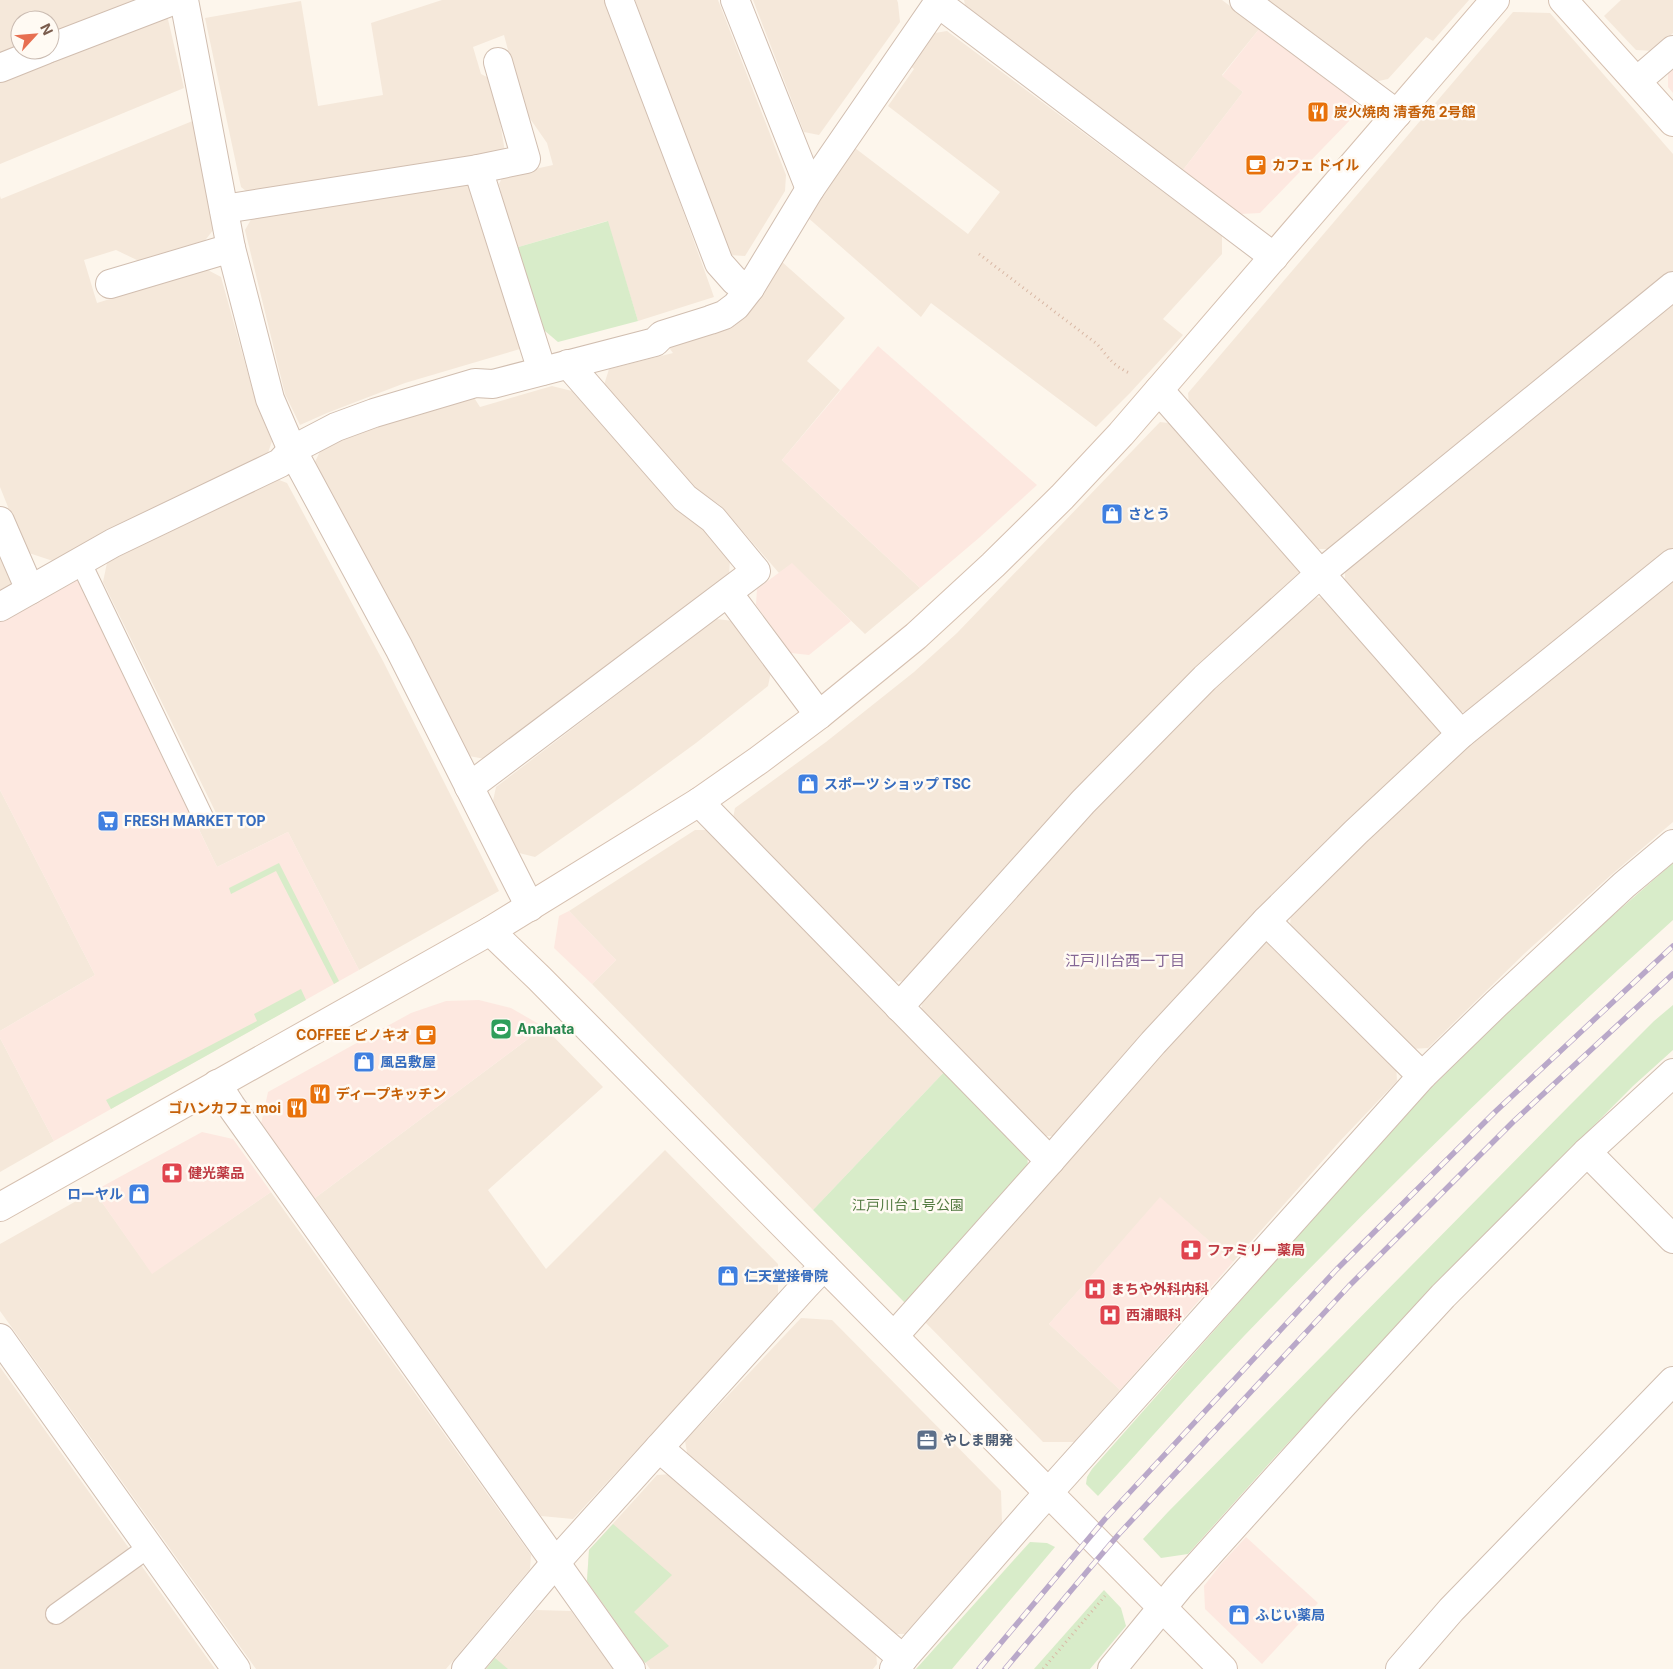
<svg xmlns="http://www.w3.org/2000/svg" width="1673" height="1669" viewBox="0 0 1673 1669" font-family="Inter,'Noto Sans JP',sans-serif">
  <style>
    .residential { fill: #f5e8da }
    .commercial { fill: #fde8e0 }
    .green { fill: #d8ecc9 }
    .lines { fill: none; stroke-linecap: round; stroke-linejoin: round }
    .lane-casing { stroke: #d1beb0; stroke-width: 22 }
    .street-casing { stroke: #d1beb0; stroke-width: 30 }
    .secondary-casing { stroke: #d6c0b0; stroke-width: 30 }
    .path { stroke: #d9b8a5; stroke-width: 3; stroke-dasharray: 1 4; stroke-linecap: butt }
    .lane { stroke: #fff; stroke-width: 20 }
    .street { stroke: #fff; stroke-width: 28 }
    .secondary { stroke: #fff; stroke-width: 28 }
    .rail-casing { stroke: #b9a8c9; stroke-width: 5.5 }
    .rail { stroke: #fffaf3; stroke-width: 4; stroke-dasharray: 11; stroke-linecap: butt }
    .labels { text-anchor: middle; stroke-width: 5; stroke-linejoin: round; paint-order: stroke }
    .food-label { font-size: 14px; font-weight: bold; fill: #c56008; stroke: #fffaf3; text-anchor: start }
    .shop-label { font-size: 14px; font-weight: bold; fill: #366cbe; stroke: #fffaf3; text-anchor: start }
    .leisure-label { font-size: 14px; font-weight: bold; fill: #27864d; stroke: #fffaf3; text-anchor: start }
    .health-label { font-size: 14px; font-weight: bold; fill: #be3a42; stroke: #fffaf3; text-anchor: start }
    .park-label { font-size: 14px; fill: #537a41; stroke: #fffaf3 }
    .service-label { font-size: 14px; font-weight: bold; fill: #4e5e75; stroke: #fffaf3; text-anchor: start }
    .neighbourhood-label { font-size: 15px; fill: #846695; stroke: #fffaf3 }
  </style>
  <rect width="100%" height="100%" fill="#fdf6ec"/>
  <g class="residential">
    <polygon points="0,0 143,0 50,37 50,20 20,20 20,48 0,56"/>
    <polygon points="442,0 607,0 714,297 638,321 607,221 515,248 499,184 503,176 553,165 547,143 524,110 504,35 473,47 481,74 493,80 505,152 251,195 241,187 205,18 301,1 318,106 383,95 371,23"/>
    <polygon points="635,0 718,0 786,175 785,191 745,256 729,255"/>
    <polygon points="753,0 897,0 898,3 900,22 819,135 804,132"/>
    <polygon points="964,0 1222,0 1260,28 1222,75 1243,92 1183,170 965,5"/>
    <polygon points="1265,0 1469,0 1433,41 1426,37 1388,79 1374,82"/>
    <polygon points="1621,0 1673,0 1673,33 1654,51 1636,50 1604,16"/>
    <polygon points="1513,12 1550,13 1673,154 1673,274 1331,549 1316,549 1189,405 1188,393"/>
    <polygon points="167,15 184,88 0,164 0,81"/>
    <polygon points="947,31 1222,236 1222,254 1163,319 1183,335 1130,393 1096,427 931,303 921,317 806,216 851,145 968,234 1000,192 888,106 914,69 908,64 929,34"/>
    <polygon points="195,120 214,229 203,243 141,262 116,250 84,260 97,303 206,269 221,277 257,406 272,441 267,456 56,562 26,552 0,487 0,196 1,199"/>
    <polygon points="461,181 474,190 489,247 520,349 405,383 327,413 300,425 285,394 245,230 253,216"/>
    <polygon points="781,261 845,318 807,361 840,390 782,460 920,588 865,634 792,564 779,573 720,505 692,487 604,385 609,369 673,353 667,345"/>
    <polygon points="1673,300 1673,548 1605,602 1477,711 1459,712 1345,582 1345,565"/>
    <polygon points="552,386 572,391 674,506 703,524 730,559 729,576 485,759 469,756 315,462 322,447 370,428 473,396 480,407"/>
    <polygon points="1160,422 1176,424 1300,564 1300,579 906,981 891,982 732,823 735,808 826,742 914,672 957,633"/>
    <polygon points="274,478 287,483 383,661 499,891 359,970 288,832 217,867 196,823 216,813 103,582 108,558"/>
    <polygon points="0,542 14,578 12,589 0,595"/>
    <polygon points="1673,576 1673,822 1610,876 1525,953 1428,1048 1411,1049 1290,927 1291,910 1438,770"/>
    <polygon points="1309,597 1331,598 1440,722 1440,741 1056,1136 1040,1136 921,1014 922,997 1098,800"/>
    <polygon points="716,619 734,621 771,672 768,686 696,743 633,789 535,857 519,853 493,801 496,787"/>
    <polygon points="0,790 95,975 0,1031"/>
    <polygon points="695,830 711,830 947,1069 813,1210 592,984 616,960 569,911"/>
    <polygon points="1260,942 1276,942 1396,1064 1397,1081 1340,1141 1233,1262 1160,1198 1049,1324 1120,1390 1074,1442 1043,1442 923,1320"/>
    <polygon points="544,1027 603,1087 488,1190 546,1269 665,1150 778,1264 778,1297 573,1519 541,1516 315,1198"/>
    <polygon points="0,1038 54,1141 0,1172"/>
    <polygon points="94,1191 152,1273 271,1192 531,1555 530,1569 446,1669 256,1669 0,1311 0,1244"/>
    <polygon points="801,1318 832,1320 1001,1491 1002,1524 905,1634 891,1634 688,1458 685,1441"/>
    <polygon points="0,1367 215,1669 0,1669"/>
    <polygon points="672,1474 876,1652 877,1664 873,1669 650,1669 587,1581 589,1550 657,1475"/>
    <polygon points="536,1610 571,1611 613,1669 486,1669"/>
  </g>
  <g class="commercial">
    <polygon points="1260,28 1354,100 1354,116 1260,213 1241,214 1183,170 1243,92 1222,76"/>
    <polygon points="1673,68 1673,93 1668,87 1668,72"/>
    <polygon points="878,346 1037,485 980,537 920,588 782,460"/>
    <polygon points="792,563 851,621 809,655 791,653 756,605 757,589"/>
    <polygon points="76,574 217,867 288,832 359,970 54,1141 0,1038 0,1031 95,975 0,790 0,622"/>
    <polygon points="569,911 616,960 592,984 554,948 559,916"/>
    <polygon points="479,1000 511,1008 544,1027 315,1198 261,1124 268,1092 411,1013 446,1001"/>
    <polygon points="202,1132 233,1139 271,1192 152,1274 94,1191"/>
    <polygon points="1160,1197 1233,1262 1120,1390 1049,1324"/>
    <polygon points="1246,1537 1318,1603 1262,1664 1205,1609 1204,1586 1221,1564"/>
  </g>
  <g class="green">
    <polygon points="608,221 638,321 558,342 538,325 515,248"/>
    <polygon points="279,863 339,981 334,984 276,871 231,894 229,888"/>
    <path d="M1673,863V920C1525,1053 1383,1192 1244,1336C1194,1388 1147,1443 1098,1496L1086,1484L1087,1477L1092,1469L1408,1111L1508,1012L1587,938Z"/>
    <polygon points="301,989 306,1000 111,1109 106,1100 257,1021 254,1014"/>
    <polygon points="1673,1005 1673,1050 1633,1086 1424,1297 1274,1458 1188,1554 1161,1558 1143,1539 1168,1512 1569,1106 1654,1021"/>
    <polygon points="947,1069 1027,1150 1028,1168 907,1305 813,1210"/>
    <polygon points="613,1524 672,1575 634,1612 669,1646 645,1663 587,1581 589,1550"/>
    <polygon points="1030,1542 1047,1543 1055,1547 952,1669 916,1669"/>
    <polygon points="1104,1590 1121,1608 1126,1626 1090,1669 1034,1669"/>
    <polygon points="495,1658 508,1669 486,1669"/>
  </g>
  <g class="lines">
    <g class="lane-casing">
      <g id="lane">
        <polyline points="81,563 203,817"/>
        <polyline points="56,1614 149,1547"/>
      </g>
    </g>
    <g class="street-casing">
      <g id="street">
        <polyline points="184,0 231,248 270,399 292,450 399,648 530,907"/>
        <polyline points="619,0 719,263 735,281 750,288"/>
        <polyline points="735,0 810,189"/>
        <polyline points="1244,0 1397,114"/>
        <polyline points="938,3 1274,257"/>
        <polyline points="50,48 175,0"/>
        <polyline points="0,68 45,50"/>
        <polyline points="1637,81 1673,50"/>
        <polyline points="478,169 526,159 498,62"/>
        <polyline points="224,209 478,169 542,371"/>
        <polyline points="110,284 231,248"/>
        <polyline points="1159,390 1461,734"/>
        <polyline points="0,521 30,590"/>
        <polyline points="728,593 819,715"/>
        <polyline points="0,607 113,543 280,463 292,450 336,427 374,413 475,383 493,384 655,342 662,335 710,320 724,315 736,306 750,288 810,189 940,0"/>
        <polyline points="469,787 756,571 713,519 685,498 568,364"/>
        <polyline points="699,802 1050,1161"/>
        <polyline points="1266,921 1422,1076"/>
        <polyline points="899,1007 1083,802 1205,678 1321,573 1673,286"/>
        <polyline points="217,1084 231,1106 631,1669"/>
        <polyline points="1587,1152 1673,1239"/>
        <polyline points="894,1336 1050,1161 1153,1043 1266,921 1356,832 1461,734 1673,563"/>
        <polyline points="0,1338 236,1669"/>
        <polyline points="659,1448 903,1659"/>
        <polyline points="466,1669 556,1562 805,1286 824,1266"/>
        <polyline points="894,1669 1032,1511 1422,1076 1496,1004 1624,885 1673,844"/>
        <polyline points="1112,1669 1179,1587 1339,1409 1443,1296 1587,1152 1673,1073"/>
        <polyline points="1400,1669 1451,1610 1673,1381"/>
      </g>
    </g>
    <g class="secondary-casing">
      <g id="secondary">
        <polyline points="1563,0 1673,122"/>
        <polyline points="490,931 539,978 1223,1669"/>
        <polyline points="0,1207 490,931 699,802 759,760 819,715 916,636 993,565 1062,497 1121,434 1495,0"/>
      </g>
    </g>
    <g class="path">
      <path d="M979,254L1097,344C1111,360 1111,364 1131,374"/>
      <polyline points="1043,1669 1105,1596"/>
    </g>
    <use href="#lane" class="lane"/>
    <use href="#street" class="street"/>
    <use href="#secondary" class="secondary"/>
    <g class="rail-casing">
      <g id="rail">
        <polyline points="979,1669 1105,1519 1337,1269 1496,1111 1673,946"/>
        <polyline points="1005,1669 1090,1568 1119,1534 1349,1286 1513,1122 1673,974"/>
      </g>
    </g>
    <use href="#rail" class="rail"/>
  </g>
  <defs>
    <g id="restaurant-square" transform="scale(1.125)"><rect x="-9" y="-9" width="18" height="18" rx="4" fill="#e8710a" stroke="#fffaf3"/><path d="M-5-6h1v4h1v-4h1v4h1v-4h1v5L-1.5 .5V6h-2V.5L-5-1ZM5-6V6H3V1.5H1.5Q1.5-4 5-6Z" fill="#fff"/></g>
    <g id="cafe-square" transform="scale(1.125)"><rect x="-9" y="-9" width="18" height="18" rx="4" fill="#e8710a" stroke="#fffaf3"/><path d="M-5.5-4.5H6V0H3Q3 3.5 0 3.5H-2.5Q-5.5 3.5-5.5 0ZM3-3.2v2h1.7v-2ZM-6 4.5H4V6H-6Z" fill="#fff"/></g>
    <g id="shop-square" transform="scale(1.125)"><rect x="-9" y="-9" width="18" height="18" rx="4" fill="#3f7fe0" stroke="#fffaf3"/><path d="M-5-2.5h2.3a2.7 3.5 0 0 1 5.4 0H5L5.5 6h-11ZM-1.5-2.5h3a1.5 2.3 0 0 0-3 0Z" fill="#fff"/></g>
    <g id="supermarket-square" transform="scale(1.125)"><rect x="-9" y="-9" width="18" height="18" rx="4" fill="#3f7fe0" stroke="#fffaf3"/><path d="M-6-5.5h2.5l.6 2H6L4.5 2H-2.5L-4.4-4H-6ZM-1.5 3.2a1.3 1.3 0 1 0 .1 0ZM3 3.2a1.3 1.3 0 1 0 .1 0Z" fill="#fff"/></g>
    <g id="stadium-square" transform="scale(1.125)"><rect x="-9" y="-9" width="18" height="18" rx="4" fill="#2e9e5b" stroke="#fffaf3"/><path d="M0-5a6.5 5 0 1 0 0 10a6.5 5 0 1 0 0-10ZM-3.5-1.8h7v3.6h-7Z" fill="#fff"/></g>
    <g id="pharmacy-square" transform="scale(1.125)"><rect x="-9" y="-9" width="18" height="18" rx="4" fill="#e0444e" stroke="#fffaf3"/><path d="M-2-6h4v4h4v4h-4v4h-4v-4h-4v-4h4Z" fill="#fff"/></g>
    <g id="hospital-square" transform="scale(1.125)"><rect x="-9" y="-9" width="18" height="18" rx="4" fill="#e0444e" stroke="#fffaf3"/><path d="M-5-5h3v3.5h4V-5h3V5h-3V1.5h-4V5h-3Z" fill="#fff"/></g>
    <g id="office-square" transform="scale(1.125)"><rect x="-9" y="-9" width="18" height="18" rx="4" fill="#5c6f8a" stroke="#fffaf3"/><path d="M-6-3h4V-5.5h4V-3h4V5H-6ZM-1-4.5V-3h2v-1.5ZM-6 0V1H6V0Z" fill="#fff"/></g>
  </defs>
  <g fill-rule="evenodd">
    <use href="#restaurant-square" x="1318" y="112"/>
    <use href="#cafe-square" x="1256" y="165"/>
    <use href="#shop-square" x="1112" y="514"/>
    <use href="#shop-square" x="808" y="784"/>
    <use href="#supermarket-square" x="108" y="821"/>
    <use href="#stadium-square" x="501" y="1029"/>
    <use href="#cafe-square" x="426" y="1035"/>
    <use href="#shop-square" x="364" y="1062"/>
    <use href="#restaurant-square" x="320" y="1094"/>
    <use href="#restaurant-square" x="297" y="1108"/>
    <use href="#pharmacy-square" x="172" y="1173"/>
    <use href="#shop-square" x="139" y="1194"/>
    <use href="#pharmacy-square" x="1191" y="1250"/>
    <use href="#shop-square" x="728" y="1276"/>
    <use href="#hospital-square" x="1095" y="1289"/>
    <use href="#hospital-square" x="1110" y="1315"/>
    <use href="#office-square" x="927" y="1440"/>
    <use href="#shop-square" x="1239" y="1615"/>
  </g>
  <g class="labels">
    <g class="food-label">
      <text x="1334" y="117">炭火焼肉 清香苑 2号館</text>
      <text x="1272" y="170">カフェ ドイル</text>
      <text x="410" y="1040" text-anchor="end">COFFEE ピノキオ</text>
      <text x="336" y="1099">ディープキッチン</text>
      <text x="281" y="1113" text-anchor="end">ゴハンカフェ moi</text>
    </g>
    <g class="shop-label">
      <text x="1128" y="519">さとう</text>
      <text x="824" y="789">スポーツ ショップ TSC</text>
      <text x="124" y="826">FRESH MARKET TOP</text>
      <text x="380" y="1067">風呂敷屋</text>
      <text x="123" y="1199" text-anchor="end">ローヤル</text>
      <text x="744" y="1281">仁天堂接骨院</text>
      <text x="1255" y="1620">ふじい薬局</text>
    </g>
    <g class="leisure-label">
      <text x="517" y="1034">Anahata</text>
    </g>
    <g class="health-label">
      <text x="188" y="1178">健光薬品</text>
      <text x="1207" y="1255">ファミリー薬局</text>
      <text x="1111" y="1294">まちや外科内科</text>
      <text x="1126" y="1320">西浦眼科</text>
    </g>
    <g class="park-label">
      <text x="908" y="1210">江戸川台１号公園</text>
    </g>
    <g class="service-label">
      <text x="943" y="1445">やしま開発</text>
    </g>
    <g class="neighbourhood-label">
      <text x="1125" y="966">江戸川台西一丁目</text>
    </g>
  </g>
  <g transform="translate(35 35) rotate(64)"><circle r="24" fill="#fffaf3" stroke="#cabbb1"/>
  <path d="M0-4L9 19L0 12L-9 19Z" fill="#e76f51"/>
  <text y="-8" font-size="14" font-weight="bold" text-anchor="middle" fill="#7a5c4d">N</text>
  </g>
</svg>
